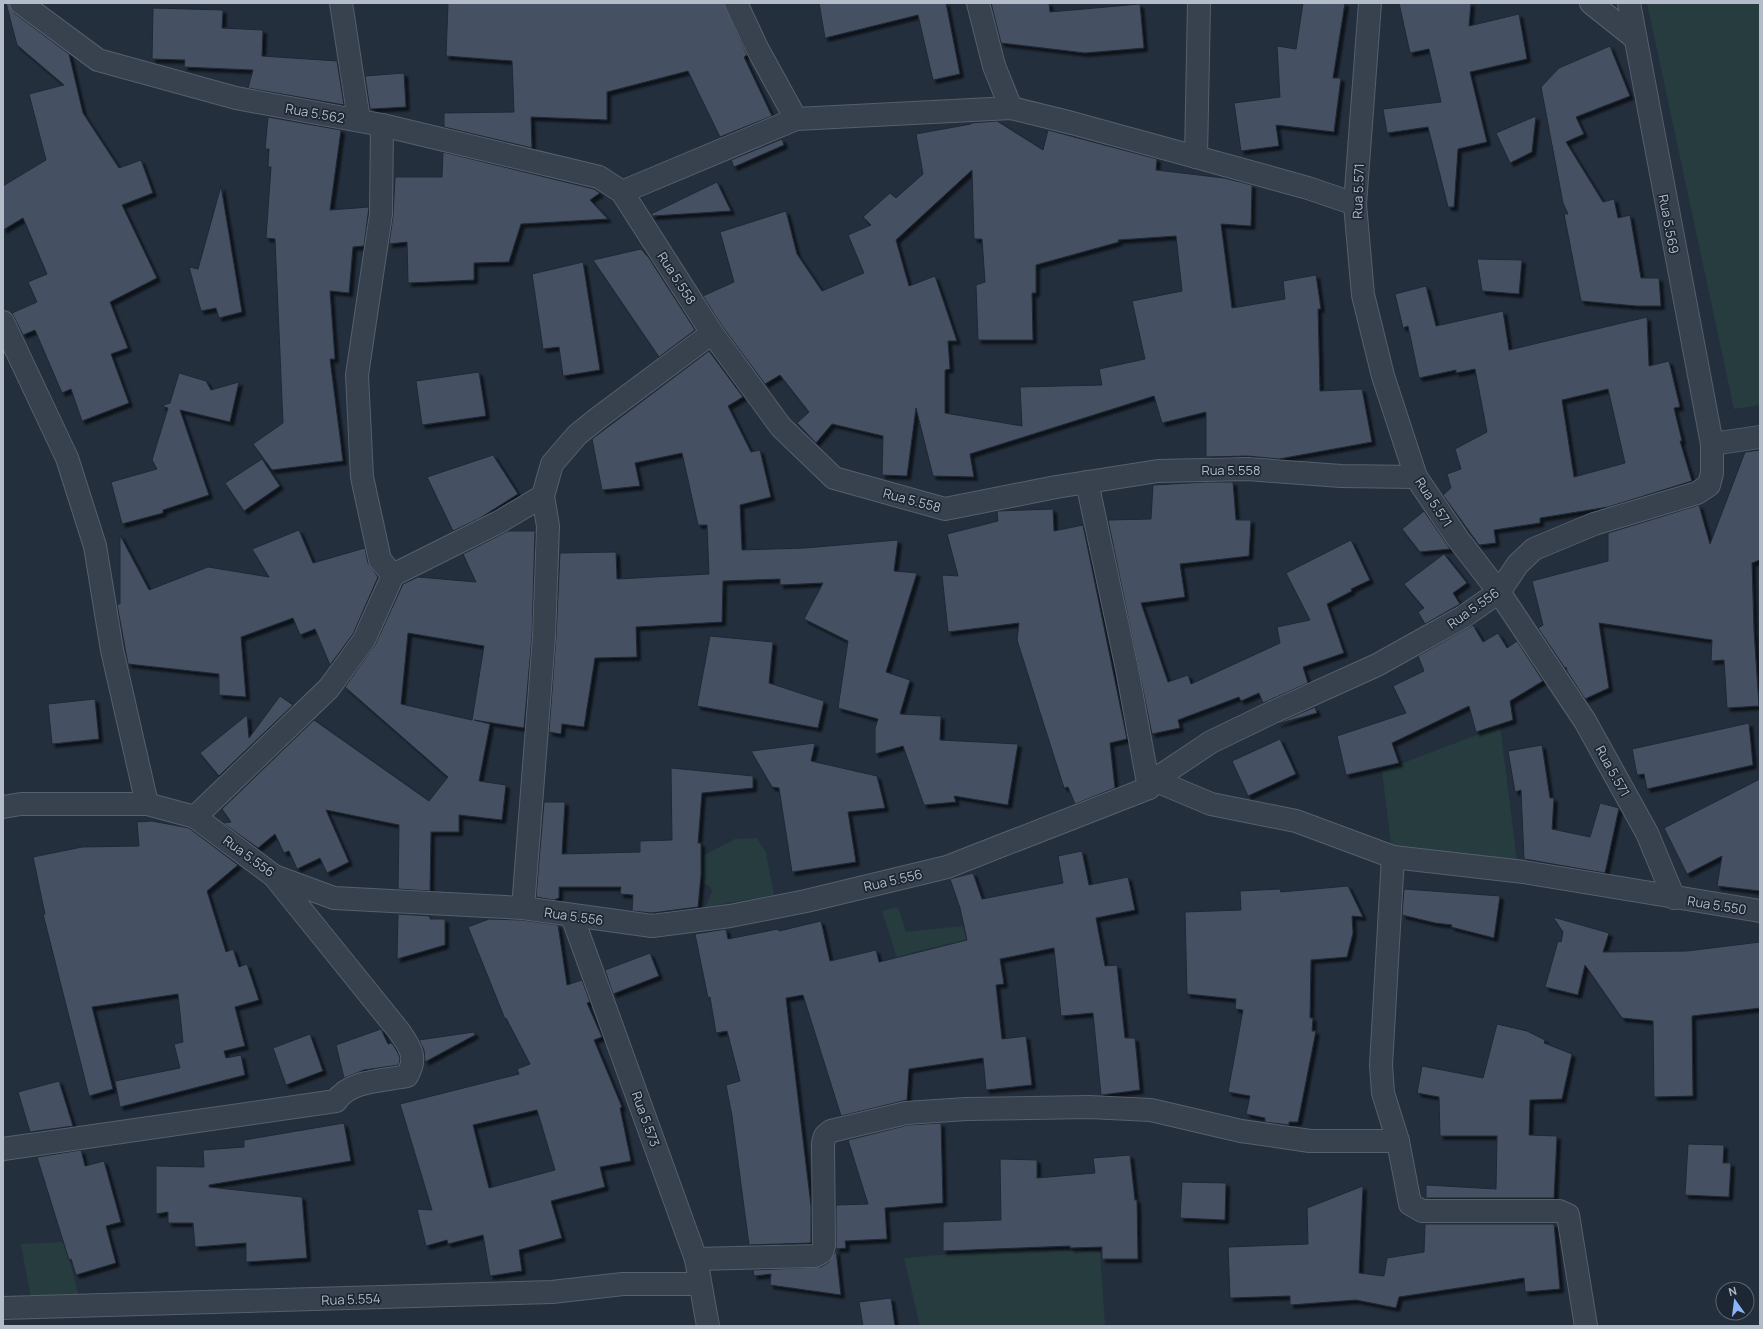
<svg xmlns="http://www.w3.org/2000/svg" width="1763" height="1329" viewBox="0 0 1763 1329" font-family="Manrope,sans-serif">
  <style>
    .green { fill: #263c3f }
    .building { fill: #455162; stroke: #1f2835; fill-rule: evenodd; filter: url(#shadow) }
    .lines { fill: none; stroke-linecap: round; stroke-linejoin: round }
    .street-casing { stroke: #565f6c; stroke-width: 24 }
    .street { stroke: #38414e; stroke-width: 22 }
    .labels { text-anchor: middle; stroke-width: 3.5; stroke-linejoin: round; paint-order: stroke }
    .street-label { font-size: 13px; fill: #b4bcc9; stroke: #1d2633 }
  </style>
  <defs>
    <filter id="shadow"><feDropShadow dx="3.5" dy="3.5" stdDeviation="1" flood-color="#0009"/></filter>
  </defs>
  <rect width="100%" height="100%" fill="#242f3e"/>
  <g class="green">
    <polygon points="1647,3 1760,3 1760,405 1734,409"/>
    <polygon points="1500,726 1517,861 1413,853 1391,844 1382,771"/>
    <polygon points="757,838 766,853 774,895 705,907 712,892 710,886 702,883 704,855 735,839"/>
    <polygon points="898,907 906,932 963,926 978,989 959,998 946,945 911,953 916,974 897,958 882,911"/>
    <polygon points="63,1242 69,1260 70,1260 78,1295 31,1299 21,1244"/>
    <polygon points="1007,1249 1100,1251 1105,1326 920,1326 904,1258"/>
  </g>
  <g class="building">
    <polygon points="6,3 9,3 14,13 69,54 83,113 119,168 141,160 153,193 122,205 157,278 110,302 128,348 111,354 129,403 82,421 71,389 62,393 35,330 23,335 12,313 37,302 28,282 47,274 23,218 3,230 3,186 46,160 29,94 64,85 17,45"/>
    <polygon points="448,3 724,3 747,55 744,57 772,116 720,137 688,71 607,92 607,120 531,117 532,148 444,127 444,113 514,112 512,61 446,56"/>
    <polygon points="819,3 946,3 960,74 933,80 918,15 825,38"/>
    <polygon points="991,3 1049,3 1050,12 1140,4 1144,48 1085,53 1001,43"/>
    <polygon points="1303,3 1345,3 1333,78 1341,78 1334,132 1276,125 1279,146 1241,151 1234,103 1280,97 1277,46 1296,49"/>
    <polygon points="1399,3 1471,3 1469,26 1519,14 1527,59 1470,72 1487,142 1458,149 1454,207 1448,207 1428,127 1387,133 1383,109 1441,102 1429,49 1410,53"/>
    <polygon points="153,8 223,10 222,28 263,30 262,56 337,61 344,105 248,88 253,70 184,67 185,60 152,59"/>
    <polygon points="1610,46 1630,96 1576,117 1584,134 1566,142 1603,202 1614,199 1618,218 1630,215 1641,278 1659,278 1661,306 1637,306 1581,301 1564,214 1568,214 1563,203 1541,87 1559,68"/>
    <polygon points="404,73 406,107 370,109 365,76"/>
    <polygon points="1536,116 1532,152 1510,163 1496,133"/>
    <polygon points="268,117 341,130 330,210 369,207 364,246 353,247 349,293 330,291 335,359 330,359 343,461 272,470 253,444 283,423 275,239 266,238 271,167 268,167 269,149 265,149"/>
    <path d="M997,121L1043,150L1048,130L1157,159L1156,170L1224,178L1252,185L1251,226L1221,224L1232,308L1285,299L1283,281L1316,275L1321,309H1318L1320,391L1362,389L1372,442L1279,459L1247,456L1206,457V412L1162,423L1154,396L970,454L974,477L933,476L916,408L907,476L882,475L883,436L832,424L816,443L797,423L809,412L780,375L765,384L722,326L703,296L734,282L720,232L786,211L797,254L822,291L864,273L848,235L871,225L863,217L890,193L896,198L923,174L916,134L971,124V123ZM972,170L974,239H982L985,282L976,285L978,340H1033L1032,293H1036V265L1119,242L1118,240L1176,236L1182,291L1132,301L1145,359L1099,369L1102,385L1020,387L1022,426L945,413V370L950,369L948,341H957L935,276L909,286L896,240Z"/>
    <polygon points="782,139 784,145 734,167 731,160"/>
    <polygon points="443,152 594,189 600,193 590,200 608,219 521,224 509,262 474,263 474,280 408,283 407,242 389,244 393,216 395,177 442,177"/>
    <polygon points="717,182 731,211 652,216 651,214"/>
    <polygon points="221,186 242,312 219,318 216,308 201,311 189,267 198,269"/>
    <polygon points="641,249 649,258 695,330 659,357 593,260"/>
    <polygon points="1477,259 1522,260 1519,294 1482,291"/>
    <polygon points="583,262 600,370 563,376 559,347 543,349 532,274"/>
    <path d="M1426,286L1436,326L1503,311L1509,350L1647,317L1649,366L1669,361L1680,407L1674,408L1682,441H1680L1692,481L1608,507L1540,518V523L1494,530L1496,543L1479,545L1443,495L1451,488L1447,474L1461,469L1455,449L1487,432L1475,369L1456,373V370L1419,378L1408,326L1403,328L1395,294ZM1608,389L1625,463L1574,477L1562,400Z"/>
    <polygon points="709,351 743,397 728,406 751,452 760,450 771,497 740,505 742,550 805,548 898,540 894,571 917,573 886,672 910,680 900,714 941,716 940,740 1018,744 1008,805 954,796 956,802 924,805 903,746 875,754 875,728 878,719 838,708 848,641 804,619 823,583 780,585 780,579 723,581 722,622 636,627 637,657 595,658 584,727 562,724 561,734 549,732 556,637 560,553 616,552 617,579 709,574 707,525 698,525 682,453 635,463 640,486 602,490 592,439"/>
    <polygon points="479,372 486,416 422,425 416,381"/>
    <polygon points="179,373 206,381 211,390 239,382 230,422 180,410 209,495 163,510 163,513 122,524 111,482 157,469 152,460 168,408 161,406 170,403"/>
    <polygon points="1760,450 1760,560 1752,563 1754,631 1759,706 1727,708 1724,660 1711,661 1712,640 1599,623 1609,688 1585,699 1567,671 1566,667 1565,668 1538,628 1543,625 1532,581 1608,561 1608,533 1699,505 1710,544 1745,452"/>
    <polygon points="493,455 518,494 480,518 453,531 427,477"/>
    <polygon points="262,459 280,486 244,511 225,483"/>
    <polygon points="1206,482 1233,482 1236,520 1251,520 1249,556 1180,564 1185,597 1141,603 1168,682 1188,675 1191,684 1280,643 1277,627 1310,620 1286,573 1351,540 1370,580 1351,589 1352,591 1327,604 1344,653 1303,667 1308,683 1263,703 1259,693 1241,701 1239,697 1178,720 1180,728 1152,734 1108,520 1151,519 1153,485"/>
    <polygon points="1053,509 1054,531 1083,525 1127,739 1110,743 1115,788 1075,804 1068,787 1064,788 1017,640 1019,623 948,632 942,575 958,576 947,534 998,521 997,511"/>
    <polygon points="1424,511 1448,546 1450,549 1420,552 1402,529"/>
    <polygon points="299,530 313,563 365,548 368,563 378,577 353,634 330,665 315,629 300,635 293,618 241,637 246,697 219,695 219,674 128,664 117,604 120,604 120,535 149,590 208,567 269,577 252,549"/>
    <path d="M508,531H535L532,636L524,728L474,720L490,724L479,781L506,785L502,820L459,815V832H431L430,891L398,889L399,825L326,810L349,862L327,873L320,858L297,869L289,851L284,853L275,834L258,848L223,823L231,822L222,809L314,720L429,801L448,777L345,687L375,645L403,584L418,577L476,582L463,554ZM408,633L484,646L472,720L401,704Z"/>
    <polygon points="1444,554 1467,583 1453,593 1460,604 1425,624 1418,612 1424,608 1404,584"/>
    <polygon points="1473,625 1483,642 1498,633 1507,648 1517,641 1543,681 1510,701 1513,720 1476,732 1469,706 1392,743 1399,763 1346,775 1337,736 1406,713 1393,686 1424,671 1418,656"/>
    <polygon points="710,636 773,642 769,683 824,701 818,728 697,706"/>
    <polygon points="280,696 293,705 219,776 200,753 247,715 249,738"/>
    <polygon points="95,699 99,739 52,744 48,704"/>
    <polygon points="1315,707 1317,713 1277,724 1278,723"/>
    <polygon points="1749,723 1753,765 1647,789 1644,774 1637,775 1632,749"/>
    <polygon points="1280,739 1296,774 1248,796 1232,761"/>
    <polygon points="815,743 811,761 877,776 885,808 848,812 856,862 792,872 779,788 772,787 751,751"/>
    <polygon points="1542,745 1550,798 1554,798 1552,829 1590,837 1600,803 1619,808 1605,873 1524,859 1521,790 1515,792 1508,751"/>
    <polygon points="671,768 753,776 753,788 702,793 698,843 701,843 701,875 698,907 652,913 632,911 633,895 620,894 621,887 559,887 559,898 554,900 536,897 544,802 565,802 562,854 640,852 640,841 672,840"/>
    <polygon points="1760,779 1760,891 1717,886 1722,856 1687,874 1664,828"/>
    <polygon points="152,821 189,828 238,865 207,891 226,952 233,949 239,967 247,964 259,1000 235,1007 245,1046 224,1051 226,1058 241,1055 245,1075 120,1107 115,1081 180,1068 174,1044 183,1042 178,994 92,1007 113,1089 89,1096 43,914 45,914 33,857 82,847 139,846 137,822"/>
    <polygon points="1082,851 1089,885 1128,877 1135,910 1096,918 1105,966 1117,965 1125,1038 1135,1038 1140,1090 1101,1095 1093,1013 1061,1016 1054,948 1000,959 1004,984 996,985 1002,1039 1026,1036 1032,1085 986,1090 983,1058 909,1069 907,1100 841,1116 803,995 786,998 811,1206 811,1243 749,1245 732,1116 726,1085 740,1081 727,1031 716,1033 710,997 708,998 695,934 726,929 728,939 778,929 779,931 821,921 830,961 876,950 879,962 967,940 960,908 950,879 973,873 982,899 1063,883 1058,856"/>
    <polygon points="1348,886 1363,917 1352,916 1353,933 1347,957 1311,960 1310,1018 1313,1018 1312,1031 1316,1031 1298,1122 1289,1122 1289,1125 1265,1122 1265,1118 1246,1114 1250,1096 1228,1092 1243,1010 1235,1009 1236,999 1187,994 1185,912 1241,910 1240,891 1280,889 1281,892"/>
    <polygon points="1404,889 1500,896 1494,938 1451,927 1452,925 1435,923 1402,915"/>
    <polygon points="398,914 430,916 430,919 445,919 445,945 397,959"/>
    <polygon points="1553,917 1609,933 1603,952 1687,951 1760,942 1760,1008 1692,1016 1693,1096 1654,1097 1653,1021 1622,1018 1585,965 1578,995 1545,987 1558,941 1561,942 1563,932"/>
    <path d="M489,919L522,920L558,925L567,985L582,980L590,1002L587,1003L602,1037L594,1040L622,1107L620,1108L631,1161L600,1167L605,1187L551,1201L562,1238L519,1250L522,1271L490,1276L483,1235L448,1244L447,1240L426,1246L417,1209L432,1210L400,1104L519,1074L517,1069L530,1064L506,1018L505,1019L468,927ZM537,1110L555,1170L489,1188L473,1125Z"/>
    <polygon points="650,953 659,976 613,994 605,970"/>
    <polygon points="1497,1024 1527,1031 1545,1040 1544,1043 1572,1054 1562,1099 1530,1100 1529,1135 1557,1136 1554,1198 1426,1198 1426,1185 1496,1189 1497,1136 1440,1136 1439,1097 1417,1093 1422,1066 1483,1078"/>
    <polygon points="381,1029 388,1044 392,1043 398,1053 400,1058 399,1065 364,1070 344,1078 336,1045"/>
    <polygon points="474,1032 475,1035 425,1062 424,1050 419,1040"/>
    <polygon points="310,1034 323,1071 286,1085 273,1048"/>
    <polygon points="59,1081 73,1126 30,1132 18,1092"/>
    <polygon points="344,1123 351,1161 209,1185 209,1187 302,1197 307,1258 246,1262 246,1243 195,1247 193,1223 168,1223 168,1212 156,1214 156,1166 204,1167 203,1150 244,1147 244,1140"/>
    <polygon points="941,1123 943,1203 885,1208 887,1239 845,1241 846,1248 836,1249 836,1205 868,1204 848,1140 908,1125"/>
    <polygon points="1688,1144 1724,1145 1723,1163 1731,1163 1729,1197 1685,1195"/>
    <polygon points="81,1150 85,1166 104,1161 121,1222 106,1226 116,1263 76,1275 71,1259 69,1260 37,1157"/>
    <polygon points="1130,1155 1135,1200 1137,1200 1138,1259 1102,1259 1102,1247 1070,1248 1070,1246 943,1251 943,1222 1001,1220 1000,1159 1037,1160 1037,1178 1095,1173 1093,1158"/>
    <polygon points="1182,1182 1226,1183 1225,1220 1180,1218"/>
    <polygon points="1363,1186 1359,1273 1384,1276 1387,1258 1424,1252 1425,1224 1554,1224 1560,1289 1525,1292 1524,1278 1399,1297 1396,1308 1356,1300 1290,1305 1290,1296 1230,1298 1228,1247 1308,1244 1307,1208"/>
    <polygon points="836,1250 841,1295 770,1285 771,1274 754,1276 753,1270 821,1267 829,1262"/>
    <polygon points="891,1298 895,1326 863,1326 859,1302"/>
  </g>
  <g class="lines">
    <g class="street-casing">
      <g id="street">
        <polyline points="21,3 98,60 236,98 382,125 599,177 622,192 712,333 781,427 834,478 945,509 1056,487 1158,471 1247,469 1341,476 1416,477"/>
        <polyline points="341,3 359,120"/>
        <polyline points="736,3 757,48 796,119"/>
        <polyline points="978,3 994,66 1011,108"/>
        <polyline points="1370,3 1355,204 1363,295 1383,376 1416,477 1458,539 1499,592 1585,721 1647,833 1674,898"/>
        <polyline points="1591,3 1635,38"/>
        <polyline points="382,125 381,214 357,375 362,477 380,560 393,575"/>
        <polyline points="1196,157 1199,3"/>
        <polyline points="622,192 796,119 1011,108 1072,123 1196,157 1308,188 1355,204"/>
        <polyline points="3,322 67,458 95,546 112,650 147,804"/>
        <polyline points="1712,444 1760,437"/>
        <polyline points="1087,482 1127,669 1149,788"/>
        <polyline points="1154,780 1211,804 1296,821 1393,857 1524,872 1760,911"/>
        <polyline points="1149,788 1154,780 1211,742 1273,712 1377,665 1463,617 1499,592 1518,564 1534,549 1594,524 1697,493 1709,485 1712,473 1712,444 1629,3"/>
        <polyline points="3,807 21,804 147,804 195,817 274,876 334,898 523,908 652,926 730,916 806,901 947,867 1149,788"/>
        <polyline points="195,817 329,688 364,640 393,575 499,522 543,496"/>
        <polyline points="1393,857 1381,1065 1383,1093 1398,1141 1410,1204 1422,1211 1559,1211 1568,1215 1586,1326"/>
        <polyline points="523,908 544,637 548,526 543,496 552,464 577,435 598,418 712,333"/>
        <polyline points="572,916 696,1259 708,1326"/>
        <path d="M3,1149L336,1101C350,1080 383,1081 407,1076C418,1057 410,1047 399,1031L274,876"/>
        <polyline points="696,1259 815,1256 822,1252 824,1245 823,1143 825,1136 831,1131 906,1113 966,1109 1089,1107 1151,1110 1241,1131 1310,1141 1398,1141"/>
        <polyline points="3,1308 552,1292 623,1284 699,1284"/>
      </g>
    </g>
    <use href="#street" class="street"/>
  </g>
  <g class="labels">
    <g class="street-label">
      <text transform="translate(315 113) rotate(10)" y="5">Rua 5.562</text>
      <text transform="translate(1358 191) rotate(-88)" y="5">Rua 5.571</text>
      <text transform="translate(1669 224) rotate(79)" y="5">Rua 5.569</text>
      <text transform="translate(677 278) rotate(57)" y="5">Rua 5.558</text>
      <text x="1231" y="475">Rua 5.558</text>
      <text transform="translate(912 500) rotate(15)" y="5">Rua 5.558</text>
      <text transform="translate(1434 502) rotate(57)" y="5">Rua 5.571</text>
      <text transform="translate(1473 608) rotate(-35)" y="5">Rua 5.556</text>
      <text transform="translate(1613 771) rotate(61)" y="5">Rua 5.571</text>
      <text transform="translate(249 856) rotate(36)" y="5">Rua 5.556</text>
      <text transform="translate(893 880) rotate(-13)" y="5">Rua 5.556</text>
      <text transform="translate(1717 905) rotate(9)" y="5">Rua 5.550</text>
      <text transform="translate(574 916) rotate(8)" y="5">Rua 5.556</text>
      <text transform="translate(646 1119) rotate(70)" y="5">Rua 5.573</text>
      <text transform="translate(351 1299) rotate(-2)" y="5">Rua 5.554</text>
    </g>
  </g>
  <rect width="1763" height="1329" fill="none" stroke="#b4bcc9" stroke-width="8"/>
  <g transform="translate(1735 1301) rotate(346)"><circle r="19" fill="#1d2633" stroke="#59626f"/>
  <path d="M0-3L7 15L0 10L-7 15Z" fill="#8ab4f8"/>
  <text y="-6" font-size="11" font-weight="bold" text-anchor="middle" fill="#b4bcc9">N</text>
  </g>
</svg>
